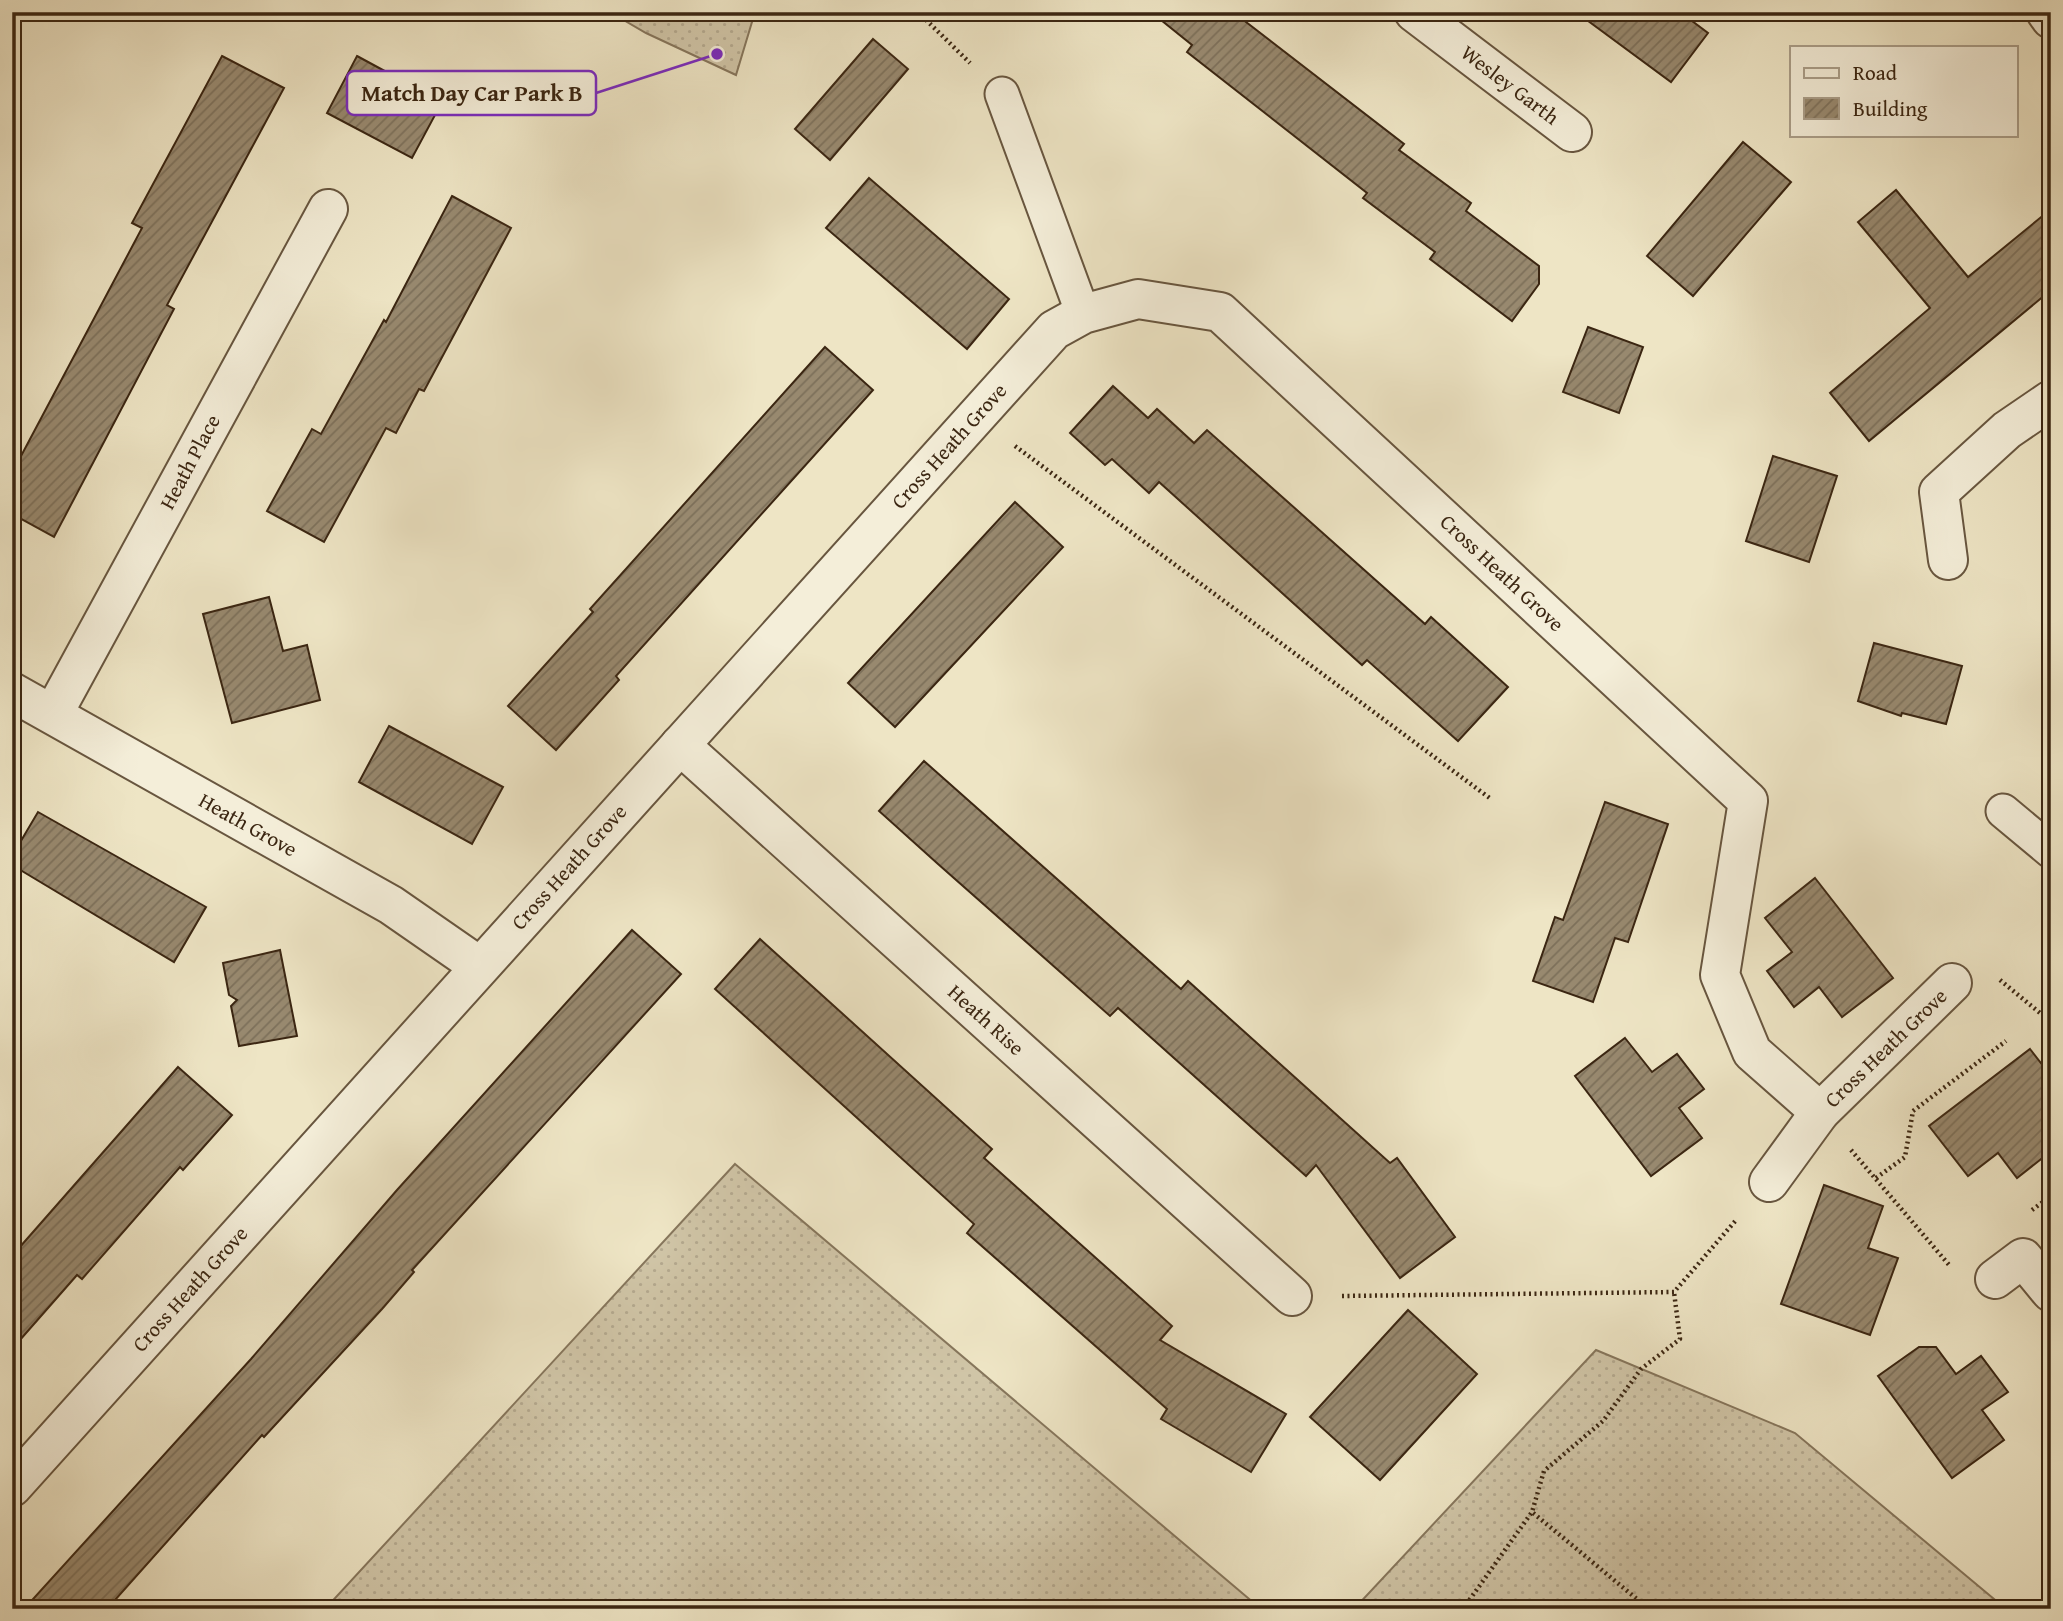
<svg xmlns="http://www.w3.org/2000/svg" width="2063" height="1621" viewBox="0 0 2063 1621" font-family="'Gentium Book Plus',serif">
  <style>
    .grass { fill: url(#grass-dots); stroke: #86765c; stroke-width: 2 }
    .building { fill: url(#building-hatch); stroke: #3b2612; stroke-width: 2 }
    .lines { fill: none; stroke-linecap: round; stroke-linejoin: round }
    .service-casing { stroke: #68563f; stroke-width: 37 }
    .minor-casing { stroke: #68563f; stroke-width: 42 }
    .tertiary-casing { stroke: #68563f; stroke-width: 42 }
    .path { stroke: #3b2612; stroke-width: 4.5; stroke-dasharray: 2 3.5; stroke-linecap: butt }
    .service { stroke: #f4eed9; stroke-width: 33 }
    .minor { stroke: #f4eed9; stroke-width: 38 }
    .tertiary { stroke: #f4eed9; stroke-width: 38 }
    .labels { text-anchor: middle; stroke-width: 5; stroke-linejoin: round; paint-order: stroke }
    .street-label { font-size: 21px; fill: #3b2612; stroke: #f4eed9 }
    .leader { fill: none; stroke: #7b2cbf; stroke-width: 2.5 }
    .callout-dot { fill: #7b2cbf; stroke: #f4eed9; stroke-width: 2.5 }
    .callout { fill: #f4eed9; stroke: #7b2cbf; stroke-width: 2.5 }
    .callout-label { font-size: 23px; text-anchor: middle; font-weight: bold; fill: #3b2612 }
  </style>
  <defs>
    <pattern id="grass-dots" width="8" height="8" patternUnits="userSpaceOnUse" patternTransform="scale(1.75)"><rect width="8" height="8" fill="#d0c5a7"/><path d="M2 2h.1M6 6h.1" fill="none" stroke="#b4a98f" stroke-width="1.8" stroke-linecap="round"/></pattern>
    <pattern id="building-hatch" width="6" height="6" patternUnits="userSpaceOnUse" patternTransform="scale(1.75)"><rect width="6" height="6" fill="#98896f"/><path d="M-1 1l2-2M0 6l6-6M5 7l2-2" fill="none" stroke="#7d705a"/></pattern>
  </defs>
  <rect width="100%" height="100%" fill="#eee5c5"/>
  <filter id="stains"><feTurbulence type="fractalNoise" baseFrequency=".00286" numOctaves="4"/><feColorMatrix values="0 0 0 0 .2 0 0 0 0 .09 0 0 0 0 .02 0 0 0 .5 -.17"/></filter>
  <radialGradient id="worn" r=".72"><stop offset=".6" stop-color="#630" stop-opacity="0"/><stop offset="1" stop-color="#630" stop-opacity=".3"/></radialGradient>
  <g class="grass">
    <polygon points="610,12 755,12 736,75 646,33"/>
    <polygon points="735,1164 1261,1609 325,1609"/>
    <polygon points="1596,1350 1795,1433 2006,1609 1354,1609"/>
  </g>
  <g class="building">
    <polygon points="1151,12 1233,12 1404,144 1399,150 1471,203 1466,211 1539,266 1539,284 1512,321 1430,259 1435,252 1363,198 1367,193 1187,52 1192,45"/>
    <polygon points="1576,12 1680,12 1708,33 1671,82"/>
    <polygon points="873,39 908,69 830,160 795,129"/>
    <polygon points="222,56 284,88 167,305 174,309 54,537 12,514 12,473 142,228 132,223"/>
    <polygon points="357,56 442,102 412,158 327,113"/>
    <polygon points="1743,142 1791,182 1693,296 1647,256"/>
    <polygon points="869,178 1009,299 967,349 826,228"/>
    <polygon points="1896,190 1968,277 2051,209 2051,290 1869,441 1830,393 1930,308 1858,222"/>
    <polygon points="452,196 511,228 424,391 419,389 396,433 386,428 324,542 267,511 312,429 321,434 384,320 386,322"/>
    <polygon points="1588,327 1643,347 1619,413 1563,392"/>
    <polygon points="825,347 873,390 616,676 619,680 556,750 508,706 593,612 590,609"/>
    <polygon points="1113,386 1148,418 1157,409 1194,443 1207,430 1425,624 1431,617 1508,687 1458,741 1367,660 1362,665 1159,482 1149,493 1112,459 1105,465 1070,433"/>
    <polygon points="1773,456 1837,476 1809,562 1746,541"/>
    <polygon points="1015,502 1063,547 895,727 848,683"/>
    <polygon points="269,597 283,651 307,645 320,700 232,723 203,614"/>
    <polygon points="1874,643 1962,666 1946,724 1902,713 1901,716 1858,701"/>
    <polygon points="389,726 503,787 472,844 359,782"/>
    <polygon points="924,761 1181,989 1188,981 1390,1163 1397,1158 1455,1237 1400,1278 1316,1165 1306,1176 1118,1008 1110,1016 938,864 879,811"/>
    <polygon points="1605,802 1668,824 1628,942 1615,938 1593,1002 1533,981 1555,917 1563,920"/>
    <polygon points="38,812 206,907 174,962 12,865 12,856"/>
    <polygon points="1815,878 1893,978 1842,1017 1819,987 1794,1007 1767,971 1792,952 1765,918"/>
    <polygon points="632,930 681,974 412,1270 414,1272 382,1309 264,1437 262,1435 107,1609 24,1609 251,1359 397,1190"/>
    <polygon points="760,939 992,1149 984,1158 1172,1326 1160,1340 1286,1414 1251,1472 1161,1419 1167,1409 967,1233 974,1224 715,989"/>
    <polygon points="280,950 297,1036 239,1046 231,1006 237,1000 229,995 223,963"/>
    <polygon points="1625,1038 1652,1072 1677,1054 1704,1089 1679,1108 1702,1138 1651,1176 1575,1076"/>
    <polygon points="2030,1049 2051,1076 2050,1152 2017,1178 1998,1153 1968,1176 1929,1126"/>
    <polygon points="178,1067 232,1115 183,1170 180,1167 82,1279 77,1275 12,1349 12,1256"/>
    <polygon points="1824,1185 1883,1206 1868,1248 1898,1258 1870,1335 1781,1304"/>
    <polygon points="1408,1310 1477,1374 1380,1480 1310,1417"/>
    <polygon points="1919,1347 1936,1347 1956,1374 1981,1356 2008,1392 1982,1410 2004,1440 1952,1478 1878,1376"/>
  </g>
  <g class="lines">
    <g class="service-casing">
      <g id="service">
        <polyline points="1002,94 1083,314"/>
        <polyline points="2003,811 2051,851"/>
      </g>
    </g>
    <g class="minor-casing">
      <g id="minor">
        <polyline points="1414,12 1572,132"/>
        <polyline points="1948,560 1939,492 2007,430 2051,400"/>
        <polyline points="12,692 391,905 479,966"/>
        <polyline points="53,714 328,209"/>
        <polyline points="680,745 1292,1296"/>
        <polyline points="1769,1182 1820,1112 1952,983"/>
        <polyline points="1995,1279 2023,1258 2051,1292"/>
        <polyline points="12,1487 1054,330 1083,314 1138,299 1220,312 1748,801 1720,975 1752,1052 1820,1112"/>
      </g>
    </g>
    <g class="tertiary-casing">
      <polyline id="tertiary" points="2046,12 2051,19"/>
    </g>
    <g class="path">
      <polyline points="918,12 970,63"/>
      <polyline points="1015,446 1491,799"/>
      <polyline points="2000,980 2051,1022"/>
      <polyline points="1851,1150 1950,1266"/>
      <polyline points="1876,1178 1905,1157 1913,1111 2006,1041"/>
      <polyline points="2032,1210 2051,1196"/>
      <polyline points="1342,1296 1674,1292 1737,1219"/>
      <polyline points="1463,1609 1532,1512"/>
      <polyline points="1649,1609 1532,1512 1544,1471 1603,1421 1641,1369 1680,1339 1674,1292"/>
    </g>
    <use href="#service" class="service"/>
    <use href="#minor" class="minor"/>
    <use href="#tertiary" class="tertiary"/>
  </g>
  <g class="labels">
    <g class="street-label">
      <text transform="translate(1510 85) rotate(37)" y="7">Wesley Garth</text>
      <text transform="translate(949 446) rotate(-48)" y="7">Cross Heath Grove</text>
      <text transform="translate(190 462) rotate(-62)" y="7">Heath Place</text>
      <text transform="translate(1502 573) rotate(43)" y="7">Cross Heath Grove</text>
      <text transform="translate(248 825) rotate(29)" y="7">Heath Grove</text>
      <text transform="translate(569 867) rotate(-48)" y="7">Cross Heath Grove</text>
      <text transform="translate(986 1020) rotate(42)" y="7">Heath Rise</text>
      <text transform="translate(1886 1048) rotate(-44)" y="7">Cross Heath Grove</text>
      <text transform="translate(190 1289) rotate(-48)" y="7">Cross Heath Grove</text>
    </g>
  </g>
  <path class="leader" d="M717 54L596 93"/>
  <circle class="callout-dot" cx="717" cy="54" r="7"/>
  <rect class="callout" x="347" y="71" width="249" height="44" rx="7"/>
  <g class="callout-label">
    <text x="472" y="101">Match Day Car Park B</text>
  </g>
  <rect width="2063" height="1621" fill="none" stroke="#eee5c5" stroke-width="42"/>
  <rect x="14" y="14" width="2035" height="1593" fill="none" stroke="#3b2612" stroke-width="3.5"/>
  <rect x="21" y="21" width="2021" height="1579" fill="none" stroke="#3b2612" stroke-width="2"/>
  <rect x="1790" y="46" width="228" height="91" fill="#f4eed9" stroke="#aa9e89" stroke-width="2"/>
  <rect x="1804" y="68" width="35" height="10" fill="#f4eed9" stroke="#aa9e89" stroke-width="2"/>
  <text x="1853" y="80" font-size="21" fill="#3b2612">Road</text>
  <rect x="1804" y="98" width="35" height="21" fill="url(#building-hatch)" stroke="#aa9e89" stroke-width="2"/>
  <text x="1853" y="116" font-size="21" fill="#3b2612">Building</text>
  <rect width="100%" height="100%" filter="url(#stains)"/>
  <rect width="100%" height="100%" fill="url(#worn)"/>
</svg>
